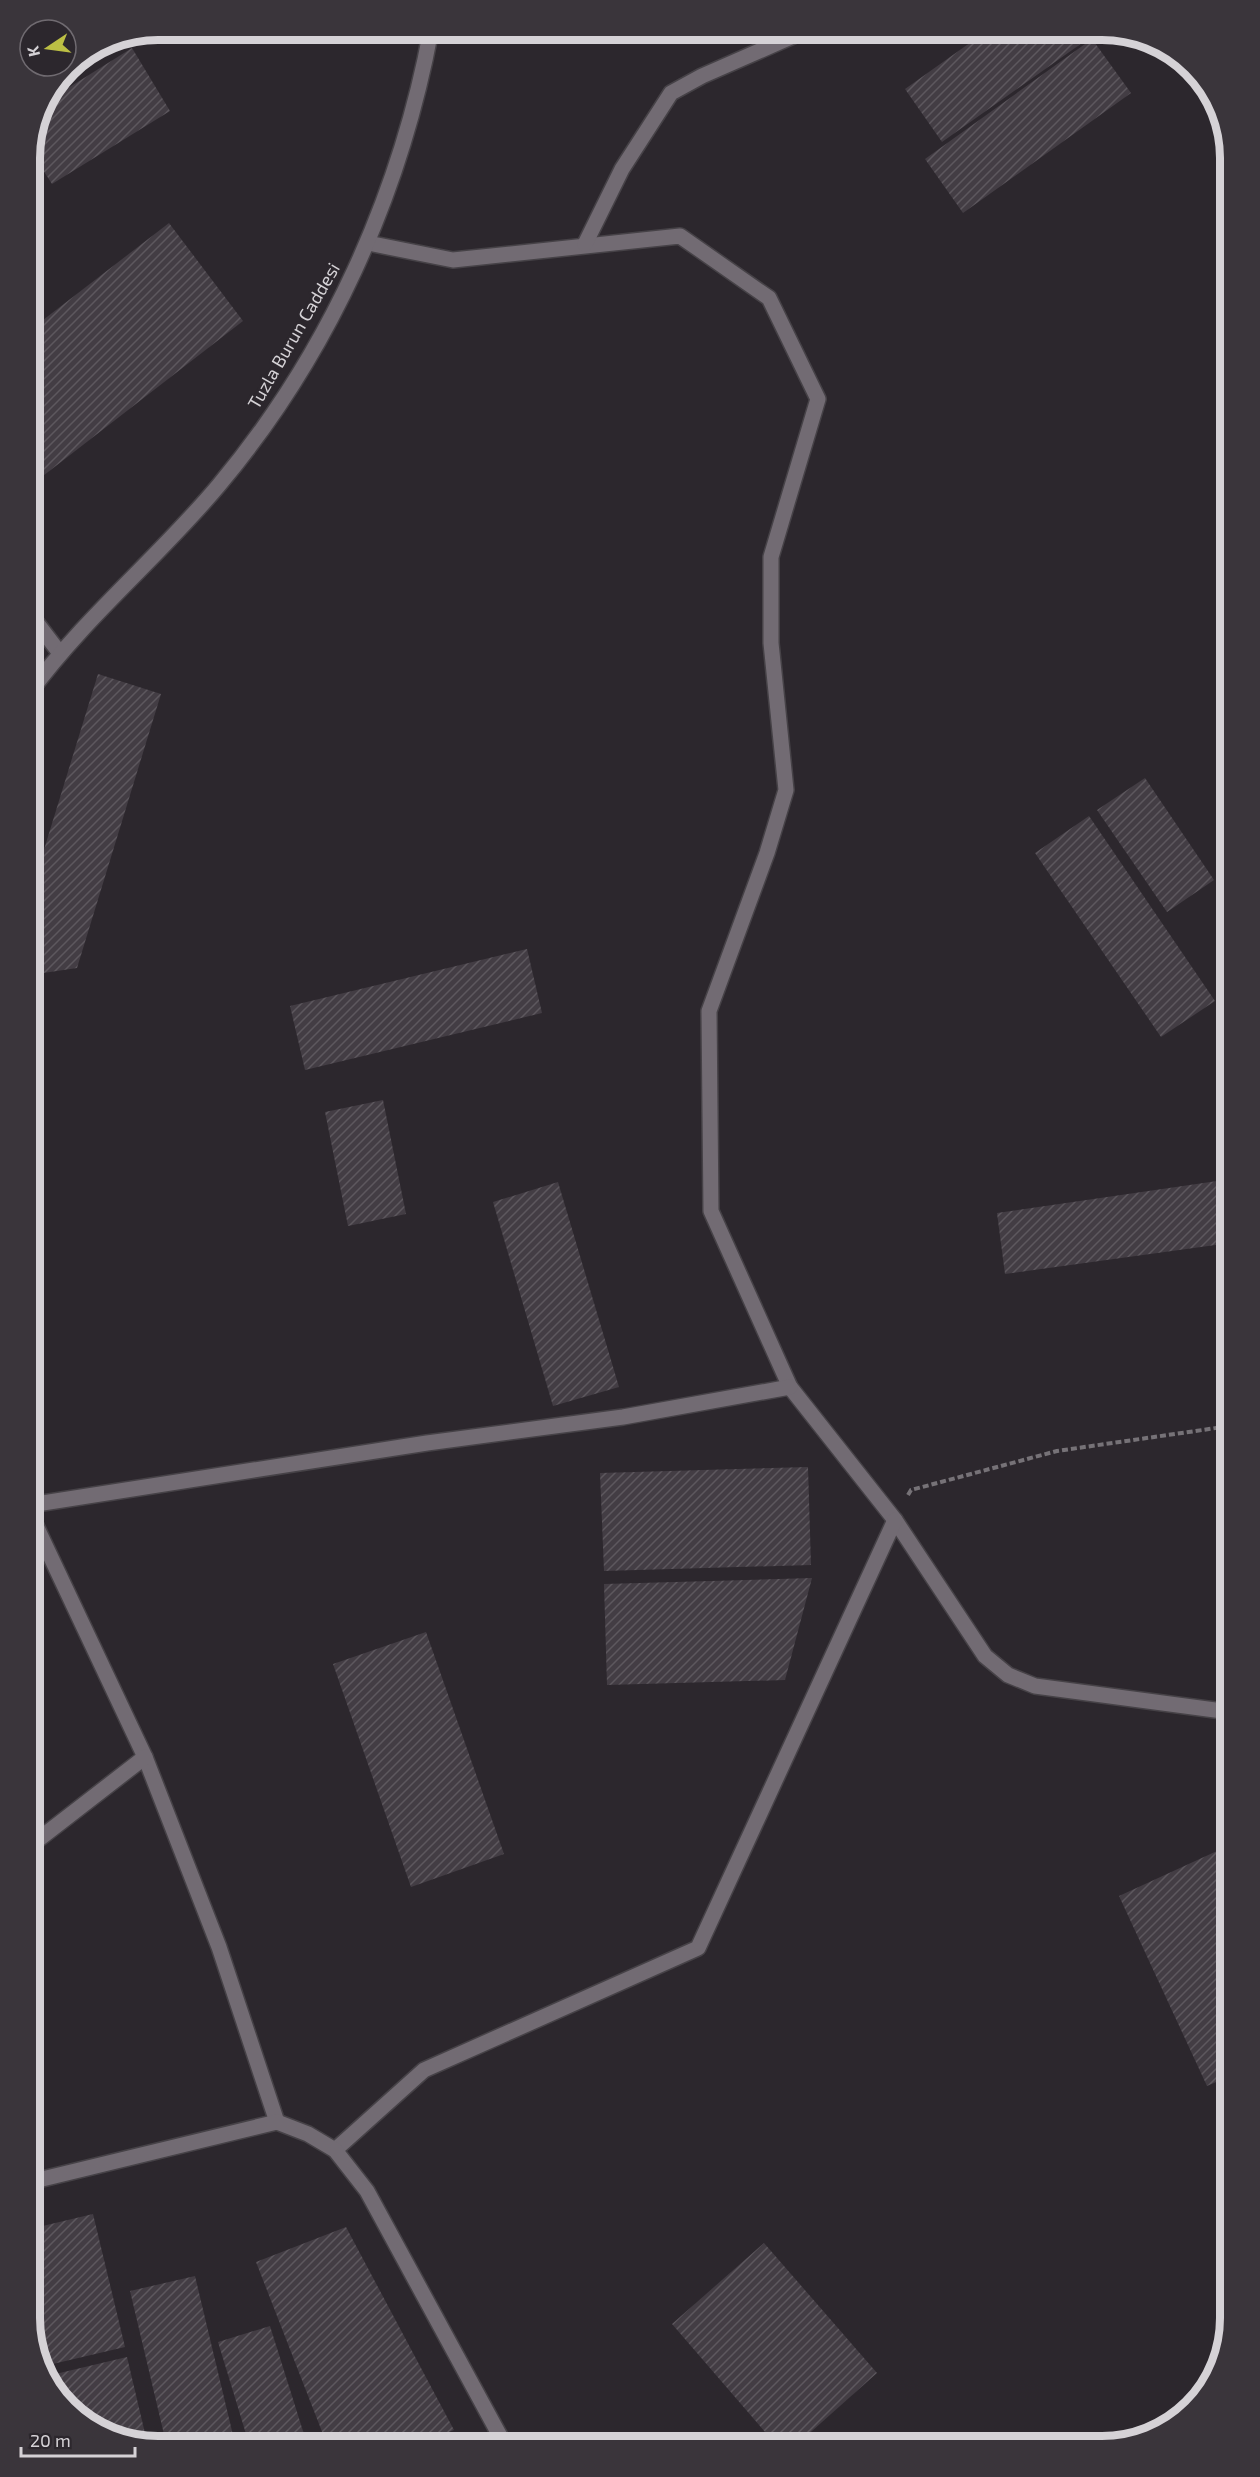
<svg xmlns="http://www.w3.org/2000/svg" width="1260" height="2477" viewBox="0 0 1260 2477" font-family="'Exo 2',sans-serif">
  <style>
    .building { fill: url(#building-hatch) }
    .lines { fill: none; stroke-linecap: round; stroke-linejoin: round }
    .street-casing { stroke: #464247; stroke-width: 18 }
    .secondary-casing { stroke: #464247; stroke-width: 18 }
    .path { stroke: #767277; stroke-width: 4; stroke-dasharray: 6 3; stroke-linecap: butt }
    .street { stroke: #726b73; stroke-width: 15 }
    .secondary { stroke: #726b73; stroke-width: 15 }
    .labels { text-anchor: middle; stroke-width: 5; stroke-linejoin: round; paint-order: stroke }
    .street-label { font-size: 18px; fill: #d5d2d6; stroke: #2c272d }
    .rim { fill: none; stroke: #d5d2d6; stroke-width: 8 }
  </style>
  <defs>
    <pattern id="building-hatch" width="6" height="6" patternUnits="userSpaceOnUse" patternTransform="scale(1.5)"><rect width="6" height="6" fill="#433d44"/><path d="M-1 1l2-2M0 6l6-6M5 7l2-2" fill="none" stroke="#5d585e"/></pattern>
  </defs>
  <rect width="100%" height="100%" fill="#2c272d"/>
  <g class="building">
    <polygon points="988,30 1073,30 1082,43 942,142 905,89"/>
    <polygon points="1092,39 1131,93 963,213 925,159"/>
    <polygon points="132,48 170,111 52,184 30,150 40,109 44,103"/>
    <polygon points="30,160 40,176 30,182"/>
    <polygon points="169,223 243,321 30,486 30,330"/>
    <polygon points="98,674 161,694 77,968 30,975 30,895"/>
    <polygon points="1145,778 1214,880 1167,912 1097,810"/>
    <polygon points="1089,816 1215,1001 1161,1037 1035,853"/>
    <polygon points="527,949 542,1013 305,1070 290,1006"/>
    <polygon points="383,1100 406,1214 348,1226 325,1112"/>
    <polygon points="1224,1180 1230,1243 1005,1274 997,1213"/>
    <polygon points="558,1182 619,1387 553,1406 493,1202"/>
    <polygon points="808,1467 811,1565 604,1571 600,1473"/>
    <polygon points="812,1578 785,1680 607,1685 604,1584"/>
    <polygon points="426,1632 504,1854 411,1887 333,1664"/>
    <polygon points="1230,1845 1230,2076 1207,2086 1119,1896"/>
    <polygon points="93,2214 125,2347 40,2367 30,2319 30,2229"/>
    <polygon points="346,2227 454,2430 410,2447 328,2447 256,2262"/>
    <polygon points="764,2243 877,2373 794,2447 778,2447 672,2324"/>
    <polygon points="195,2276 232,2431 236,2447 167,2447 130,2291"/>
    <polygon points="270,2326 308,2447 250,2447 218,2342"/>
    <polygon points="127,2357 148,2446 87,2425 47,2376"/>
  </g>
  <g class="lines">
    <g class="street-casing">
      <g id="street">
        <polyline points="368,243 453,260 680,236 769,298 818,399 771,557 771,643 786,790 767,853 709,1011 711,1211 790,1387 895,1520 985,1656 1008,1675 1035,1686 1230,1712"/>
        <polyline points="585,244 622,169 671,93 702,76 807,30"/>
        <polyline points="30,614 59,652"/>
        <polyline points="30,1505 427,1443 623,1417 790,1387"/>
        <polyline points="30,1513 145,1757 219,1947 277,2122"/>
        <polyline points="30,1846 145,1757"/>
        <polyline points="335,2150 424,2070 698,1948 895,1520"/>
        <polyline points="30,2182 277,2122 308,2134 335,2150 367,2191 506,2447"/>
      </g>
    </g>
    <g class="secondary-casing">
      <path id="secondary" d="M30,692C86,616 159,557 219,485C328,355 400,196 431,30"/>
    </g>
    <polyline class="path" points="908,1495 911,1490 1057,1451 1230,1426"/>
    <use href="#street" class="street"/>
    <use href="#secondary" class="secondary"/>
  </g>
  <g class="labels">
    <g class="street-label">
      <text transform="translate(294 336) rotate(-60)" y="6">Tuzla Burun Caddesi</text>
    </g>
  </g>
  <path d="M0 0H1260V2477H0ZM158 40H1102A118 118 0 0 1 1220 158V2318A118 118 0 0 1 1102 2436H158A118 118 0 0 1 40 2318V158A118 118 0 0 1 158 40Z" fill="#3a353b" fill-rule="evenodd"/>
  <path class="rim" d="M158 40H1102A118 118 0 0 1 1220 158V2318A118 118 0 0 1 1102 2436H158A118 118 0 0 1 40 2318V158A118 118 0 0 1 158 40Z"/>
  <g transform="translate(48 48) rotate(257)"><circle r="28" fill="#2c272d" stroke="#706b71" stroke-width="1.5"/>
  <path d="M0-4.5L10 22L0 15L-10 22Z" fill="#bcbf44"/>
  <text y="-9" font-size="16" font-weight="bold" text-anchor="middle" fill="#d5d2d6">K</text>
  </g>
  <path d="M21 2447v9h114v-9" fill="none" stroke="#d5d2d6" stroke-width="3"/>
  <text x="30" y="2447" font-size="18" fill="#d5d2d6" stroke="#2c272d" stroke-width="4.5" paint-order="stroke">20 m</text>
</svg>
